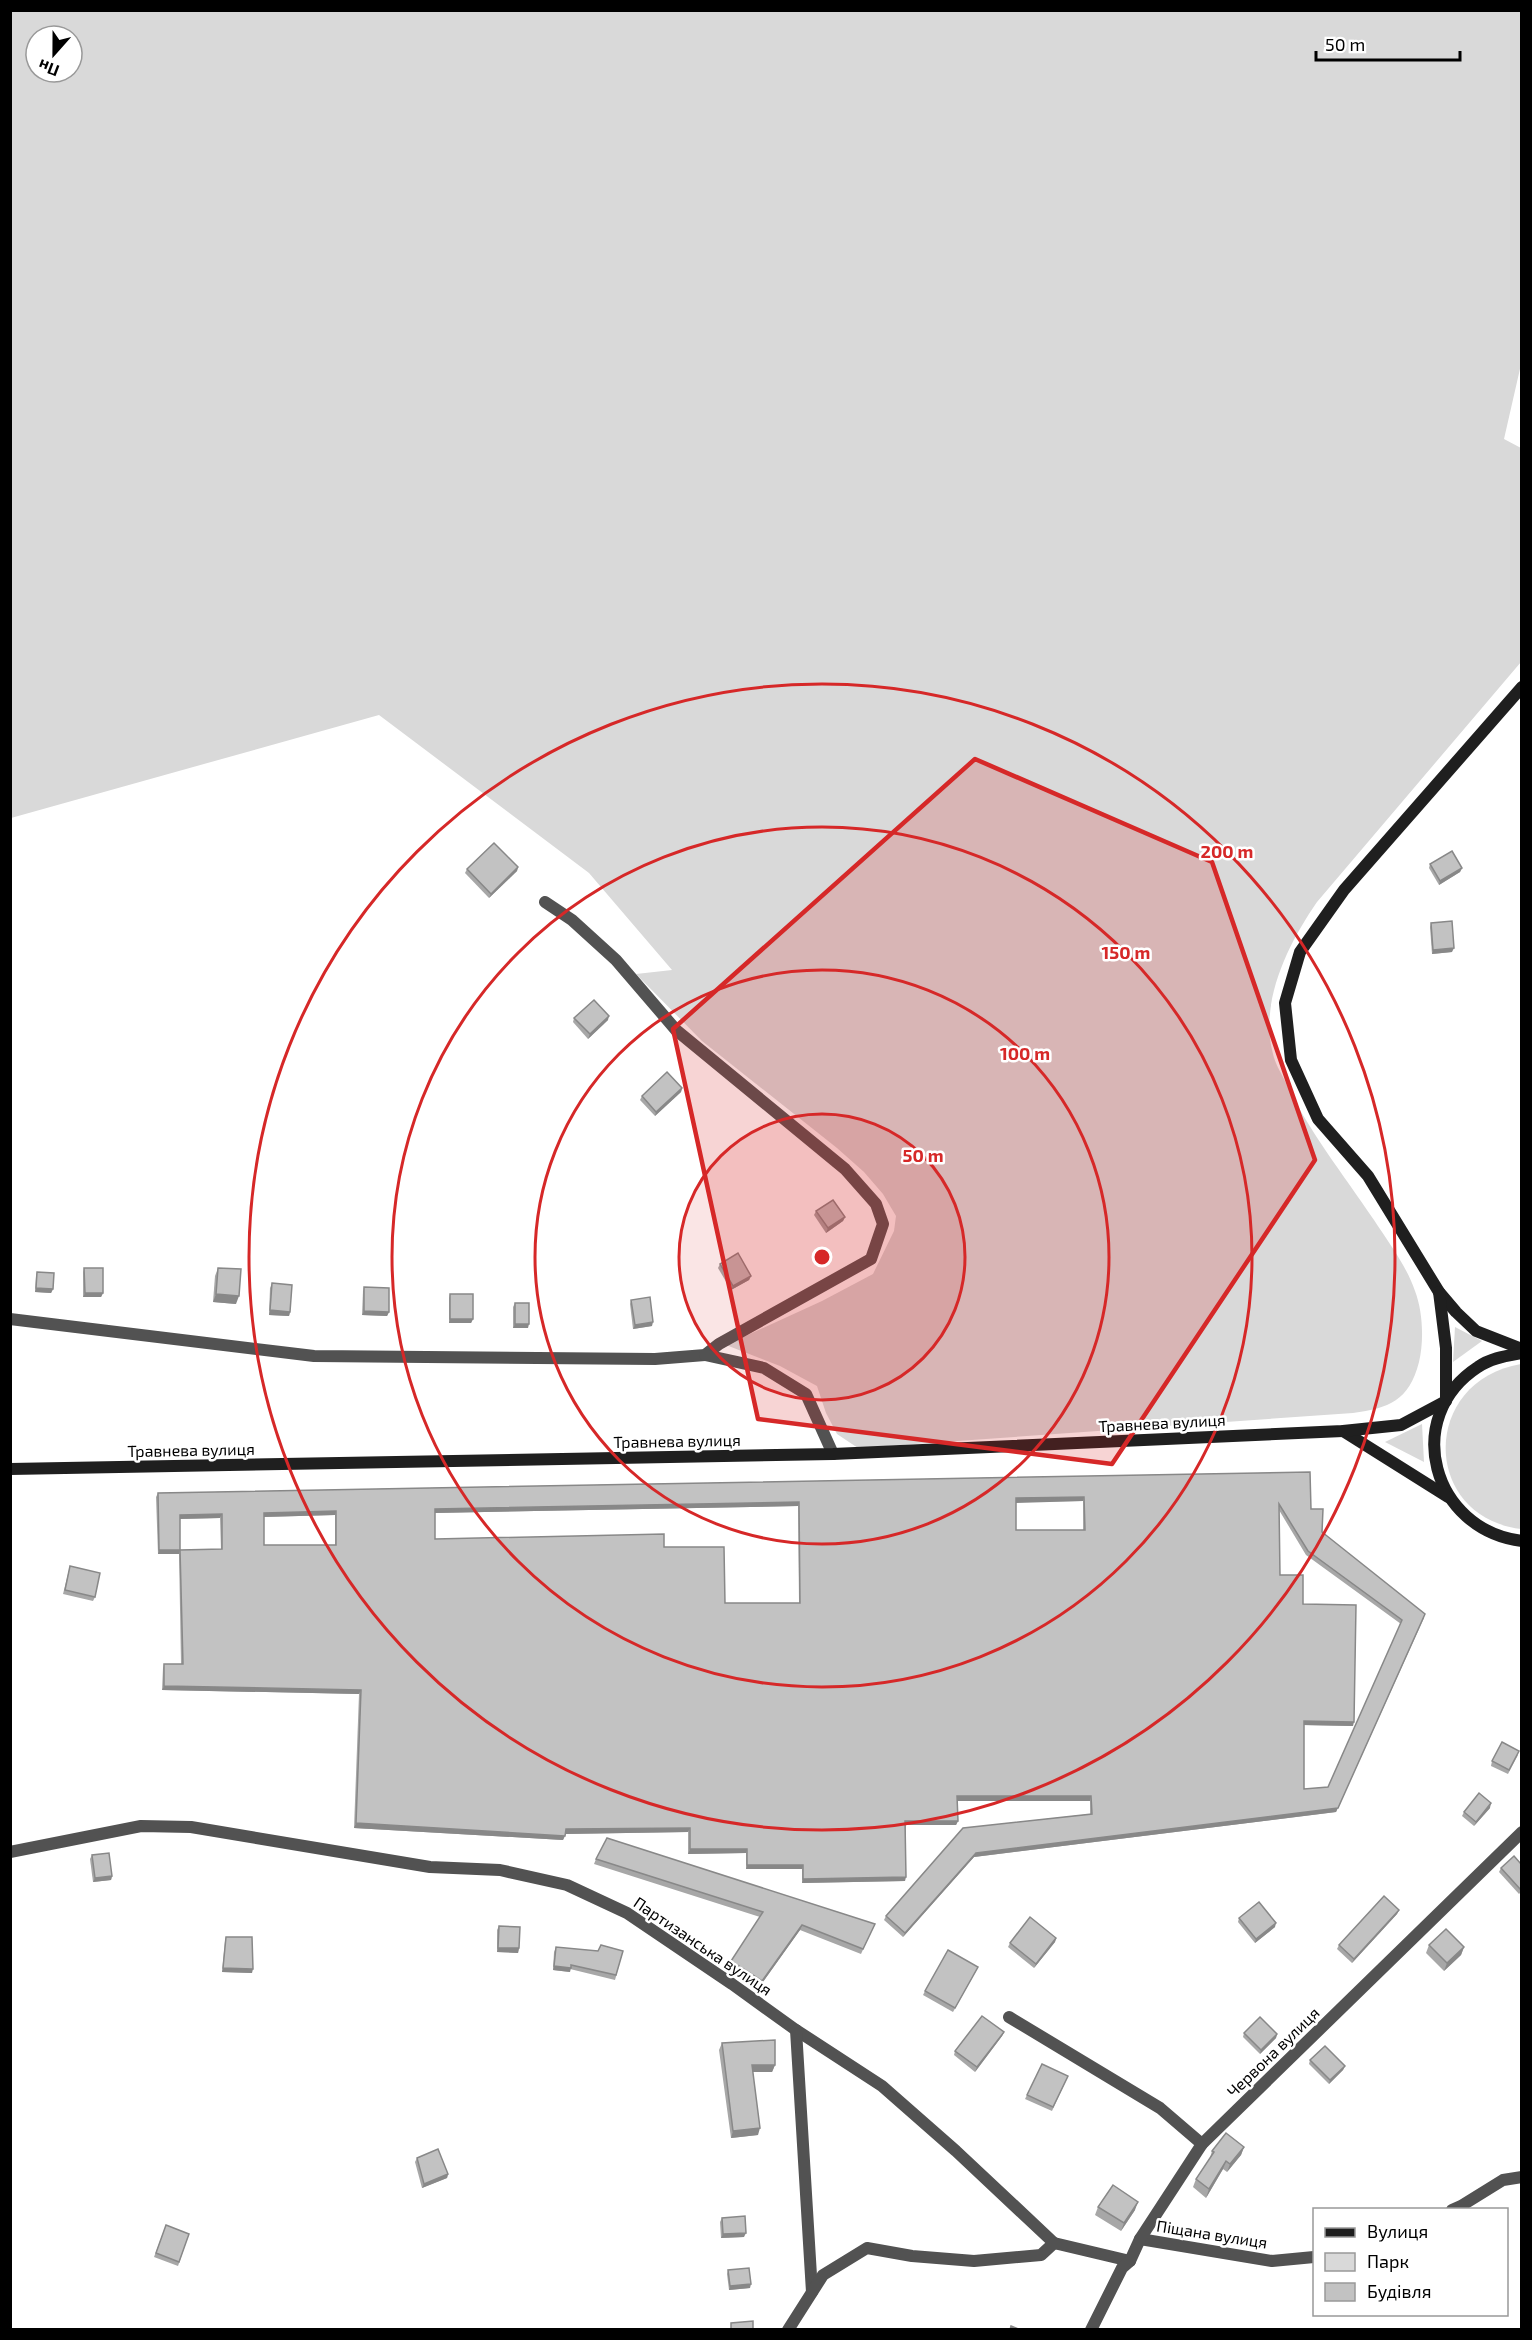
<svg xmlns="http://www.w3.org/2000/svg" width="1532" height="2340" viewBox="0 0 1532 2340" font-family="'Exo 2',sans-serif">
  <style>
    .green { fill: #d9d9d9; fill-rule: evenodd }
    .lines { fill: none; stroke-linecap: round; stroke-linejoin: round }
    .street { stroke: #525252; stroke-width: 12 }
    .secondary { stroke: #1f1f1f; stroke-width: 12 }
    .wall { fill: #a7a7a7; fill-rule: evenodd }
    .shaded-wall { fill: #888 }
    .building { fill: #c2c2c2; stroke: #888; stroke-width: 1.5; fill-rule: evenodd }
    .marked { fill: #d62828; fill-opacity: 0.2; stroke: #d62828; stroke-width: 4.5; stroke-linejoin: round }
    .ring { fill: none; stroke: #d62828; stroke-width: 3 }
    .labels { text-anchor: middle; stroke-width: 5; stroke-linejoin: round; paint-order: stroke }
    .street-label { font-size: 16px; fill: #000; stroke: #fff }
    .centre { fill: #d62828; stroke: #fff; stroke-width: 3 }
    .ring-label { font-size: 18px; text-anchor: middle; font-weight: bold; fill: #d62828; stroke: #fff; stroke-width: 5; stroke-linejoin: round; paint-order: stroke }
  </style>
  <rect width="100%" height="100%" fill="#fff"/>
  <g class="green">
    <path d="M11,11H1521L1522,360L1504,439L1521,448V662L1317,902C1288,944 1259,1002 1273,1054C1275,1063 1280,1071 1284,1079C1307,1129 1343,1174 1374,1220C1389,1243 1406,1265 1415,1291C1423,1312 1424,1341 1419,1362C1409,1401 1389,1408 1353,1413L858,1448L837,1434L826,1413L817,1386L780,1366L726,1345L822,1301L873,1274L894,1231L896,1216L883,1194L864,1172L837,1148L702,1041L636,974L672,970L589,873L379,715L11,818ZM36,36H72V72H36Z"/>
    <polygon points="1455,1327 1482,1341 1453,1362"/>
    <path d="M1521,1364H1522L1521,1529C1421,1517 1420,1381 1521,1364Z"/>
    <polygon points="1422,1424 1424,1462 1385,1442"/>
  </g>
  <g class="lines">
    <g class="street">
      <polyline points="10,1319 314,1356 655,1359 705,1355 719,1344 871,1259 883,1224 876,1204 845,1169 676,1030 616,960 572,920 545,902"/>
      <polyline points="705,1355 764,1368 806,1394 833,1454"/>
      <polyline points="10,1852 141,1826 191,1827 430,1867 500,1870 567,1885 627,1913 732,1984 796,2030 882,2086 956,2151 1054,2243"/>
      <polyline points="1009,2017 1160,2108 1202,2144"/>
      <polyline points="796,2030 812,2292"/>
      <polyline points="1452,2210 1461,2206 1503,2180 1522,2177"/>
      <polyline points="1140,2239 1272,2261 1314,2257"/>
      <polyline points="788,2330 823,2275 867,2248 912,2256 974,2261 1041,2255 1054,2243 1130,2261"/>
      <polyline points="1091,2330 1122,2268 1130,2261 1140,2239 1202,2144 1522,1832"/>
    </g>
    <g class="secondary">
      <polyline points="1522,687 1344,890 1300,952 1285,1003 1291,1060 1318,1119 1368,1176 1439,1292 1456,1312 1476,1331 1522,1349"/>
      <path d="M1522,1353C1506,1356 1491,1358 1478,1367C1401,1417 1432,1530 1522,1541"/>
      <polyline points="1343,1431 1448,1497"/>
      <polyline points="10,1469 833,1454 1343,1431 1401,1425 1446,1401 1446,1348 1439,1292"/>
    </g>
  </g>
  <g class="wall">
    <polygon points="1430,864 1462,868 1460,872 1439,885 1429,868"/>
    <polygon points="518,867 517,871 489,898 465,873 467,869"/>
    <polygon points="1431,923 1452,952 1432,954 1430,927"/>
    <polygon points="574,1018 608,1020 588,1039 573,1022"/>
    <polygon points="682,1088 681,1092 655,1116 640,1100 642,1096"/>
    <polygon points="816,1211 845,1217 843,1221 826,1233 814,1215"/>
    <polygon points="720,1264 751,1276 749,1280 731,1290 718,1268"/>
    <polygon points="84,1268 103,1293 101,1297 83,1297 83,1272"/>
    <polygon points="218,1268 236,1304 213,1302 215,1276"/>
    <polygon points="37,1272 53,1289 51,1293 35,1292 36,1276"/>
    <polygon points="272,1283 290,1312 289,1316 269,1315 270,1288"/>
    <polygon points="364,1287 389,1312 387,1316 362,1315 363,1291"/>
    <polygon points="450,1294 473,1319 471,1323 449,1323 449,1298"/>
    <polygon points="631,1300 652,1326 633,1329 630,1304"/>
    <polygon points="515,1303 528,1328 513,1328 513,1307"/>
    <path d="M1310,1472L1311,1509L1322,1532L1424,1618L1336,1812L974,1857L903,1937L884,1920L886,1916L963,1828L1090,1814V1801H957L958,1821L956,1825H906L905,1881L802,1883V1869H746V1853L688,1854V1832L565,1834L563,1840L354,1828L359,1694L162,1690L163,1668L164,1664H181L179,1554H158L156,1497L158,1493ZM1083,1501V1530H1016V1502ZM798,1506L799,1603H725L664,1547L435,1539V1513ZM1279,1510L1306,1555L1401,1624L1328,1787L1304,1789V1725L1353,1726L1303,1604L1280,1575ZM335,1515V1545H264V1517ZM220,1518L221,1549L180,1550V1519Z"/>
    <polygon points="70,1566 95,1597 93,1601 63,1594"/>
    <polygon points="1518,1755 1508,1774 1491,1766 1492,1761"/>
    <polygon points="1490,1808 1474,1826 1462,1816 1464,1812"/>
    <polygon points="92,1855 112,1876 111,1880 93,1882 90,1859"/>
    <polygon points="596,1859 873,1928 861,1954 800,1930 760,1986 729,1966 731,1961 760,1917 594,1864"/>
    <polygon points="1521,1864 1521,1892 1519,1894 1499,1872 1501,1868"/>
    <polygon points="1399,1910 1397,1914 1352,1963 1337,1949 1339,1945"/>
    <polygon points="1239,1918 1275,1927 1255,1943 1238,1922"/>
    <polygon points="499,1926 519,1948 518,1953 497,1952 497,1930"/>
    <polygon points="226,1937 252,1973 222,1972 225,1941"/>
    <polygon points="1056,1938 1055,1942 1034,1968 1008,1947 1010,1943"/>
    <polygon points="1429,1945 1464,1947 1461,1955 1444,1971 1426,1953"/>
    <polygon points="556,1947 598,1951 623,1951 615,1980 570,1969 570,1972 553,1970 554,1952"/>
    <polygon points="976,1971 953,2012 923,1995 925,1991"/>
    <polygon points="1004,2032 1002,2036 975,2072 954,2055 955,2051"/>
    <polygon points="1244,2033 1277,2034 1276,2038 1260,2054 1243,2037"/>
    <polygon points="722,2043 775,2065 772,2072 753,2072 758,2135 731,2138 719,2050"/>
    <polygon points="1310,2060 1345,2066 1343,2070 1329,2084 1309,2064"/>
    <polygon points="1068,2076 1052,2111 1025,2099 1027,2095"/>
    <polygon points="1244,2147 1241,2155 1227,2172 1223,2169 1206,2198 1193,2187 1196,2179 1210,2158 1212,2151"/>
    <polygon points="417,2158 448,2174 447,2178 422,2188 415,2162"/>
    <polygon points="1098,2207 1135,2210 1121,2231 1095,2215"/>
    <polygon points="722,2218 744,2237 721,2238 720,2222"/>
    <polygon points="166,2225 189,2234 178,2266 154,2257"/>
    <polygon points="728,2270 750,2288 729,2290 727,2274"/>
  </g>
  <g class="shaded-wall">
    <polygon points="518,867 517,871 489,898 491,894"/>
    <polygon points="1462,868 1460,872 1439,885 1440,881"/>
    <polygon points="1454,948 1452,952 1432,954 1433,950"/>
    <polygon points="609,1016 608,1020 588,1039 590,1034"/>
    <polygon points="682,1088 681,1092 655,1116 656,1112"/>
    <polygon points="845,1217 843,1221 826,1233 828,1228"/>
    <polygon points="751,1276 749,1280 731,1290 733,1286"/>
    <polygon points="36,1288 53,1289 51,1293 35,1292"/>
    <polygon points="85,1293 103,1293 101,1297 83,1297"/>
    <polygon points="216,1294 239,1296 236,1304 213,1302"/>
    <polygon points="270,1310 290,1312 289,1316 269,1315"/>
    <polygon points="364,1311 389,1312 387,1316 362,1315"/>
    <polygon points="450,1319 473,1319 471,1323 449,1323"/>
    <polygon points="653,1322 652,1326 633,1329 635,1325"/>
    <polygon points="515,1324 529,1324 528,1328 513,1328"/>
    <polygon points="1084,1497 1083,1501 1014,1503 1016,1498"/>
    <polygon points="799,1502 798,1506 434,1513 435,1509"/>
    <polygon points="336,1511 335,1515 262,1517 264,1513"/>
    <polygon points="222,1514 220,1518 178,1519 180,1515"/>
    <polygon points="159,1550 180,1550 179,1554 158,1554"/>
    <polygon points="1424,1618 1336,1812 974,1857 903,1937 905,1933 976,1853 1338,1808"/>
    <polygon points="164,1686 361,1690 359,1694 162,1690"/>
    <polygon points="1304,1721 1354,1722 1353,1726 1302,1725"/>
    <polygon points="957,1796 1091,1796 1090,1801 956,1801"/>
    <polygon points="1491,1803 1490,1808 1474,1826 1476,1822"/>
    <polygon points="905,1821 958,1821 956,1825 904,1825"/>
    <polygon points="356,1823 565,1836 563,1840 354,1828"/>
    <polygon points="690,1828 688,1832 564,1834 566,1829"/>
    <polygon points="690,1849 747,1849 746,1853 688,1854"/>
    <polygon points="747,1865 803,1865 802,1869 746,1869"/>
    <polygon points="112,1876 111,1880 93,1882 95,1878"/>
    <polygon points="906,1877 905,1881 802,1883 803,1879"/>
    <polygon points="1399,1910 1397,1914 1352,1963 1354,1959"/>
    <polygon points="1276,1923 1275,1927 1255,1943 1256,1939"/>
    <polygon points="802,1925 800,1930 760,1986 762,1981"/>
    <polygon points="1056,1938 1055,1942 1034,1968 1036,1964"/>
    <polygon points="1464,1947 1461,1955 1444,1971 1447,1963"/>
    <polygon points="498,1948 519,1948 518,1953 497,1952"/>
    <polygon points="554,1966 571,1968 570,1972 553,1970"/>
    <polygon points="223,1968 253,1969 252,1973 222,1972"/>
    <polygon points="1004,2032 1002,2036 975,2072 977,2067"/>
    <polygon points="1277,2034 1276,2038 1260,2054 1261,2050"/>
    <polygon points="752,2065 775,2065 772,2072 749,2072"/>
    <polygon points="1345,2066 1343,2070 1329,2084 1330,2080"/>
    <polygon points="760,2128 758,2135 731,2138 733,2131"/>
    <polygon points="1244,2147 1241,2155 1227,2172 1230,2164"/>
    <polygon points="1226,2161 1223,2169 1206,2198 1209,2189"/>
    <polygon points="448,2174 447,2178 422,2188 424,2184"/>
    <polygon points="1138,2202 1135,2210 1121,2231 1124,2223"/>
    <polygon points="746,2233 744,2237 721,2238 723,2234"/>
    <polygon points="751,2284 750,2288 729,2290 730,2286"/>
  </g>
  <g class="building">
    <polygon points="494,843 518,867 491,894 467,869"/>
    <polygon points="1452,851 1462,868 1440,881 1430,864"/>
    <polygon points="1452,921 1454,948 1433,950 1431,923"/>
    <polygon points="594,1000 609,1016 590,1034 574,1018"/>
    <polygon points="667,1072 682,1088 656,1112 642,1096"/>
    <polygon points="833,1200 845,1217 828,1228 816,1211"/>
    <polygon points="738,1253 751,1276 733,1286 720,1264"/>
    <polygon points="84,1268 103,1268 103,1293 85,1293"/>
    <polygon points="218,1268 241,1269 239,1296 216,1294"/>
    <polygon points="37,1272 54,1273 53,1289 36,1288"/>
    <polygon points="272,1283 292,1285 290,1312 270,1310"/>
    <polygon points="364,1287 389,1288 389,1312 364,1311"/>
    <rect x="450" y="1294" width="23" height="25"/>
    <polygon points="650,1297 653,1322 635,1325 631,1300"/>
    <rect x="515" y="1303" width="14" height="21"/>
    <path d="M1310,1472L1311,1509H1323L1322,1532L1425,1614L1338,1808L976,1853L905,1933L886,1916L963,1828L1092,1814L1091,1796H957L958,1821H905L906,1877L803,1879V1865H747V1849H690V1828L566,1829L565,1836L356,1823L361,1690L164,1686V1664H183L180,1550H159L158,1493ZM1084,1497L1085,1530H1016V1498ZM799,1502L800,1603H725L724,1547H664V1534L435,1539V1509ZM1279,1504L1308,1551L1402,1620L1328,1787L1304,1789V1721L1354,1722L1356,1605L1303,1604V1575H1280ZM336,1511V1545H264V1513ZM222,1514V1549L180,1550V1515Z"/>
    <polygon points="70,1566 100,1573 95,1597 65,1590"/>
    <polygon points="1502,1742 1519,1751 1509,1770 1492,1761"/>
    <polygon points="1479,1793 1491,1803 1476,1822 1464,1812"/>
    <polygon points="607,1838 875,1924 863,1949 802,1925 762,1981 731,1961 763,1912 596,1859"/>
    <polygon points="109,1853 112,1876 95,1878 92,1855"/>
    <polygon points="1514,1856 1521,1864 1521,1890 1501,1868"/>
    <polygon points="1384,1896 1399,1910 1354,1959 1339,1945"/>
    <polygon points="1259,1902 1276,1923 1256,1939 1239,1918"/>
    <polygon points="1030,1917 1056,1938 1036,1964 1010,1943"/>
    <polygon points="499,1926 520,1927 519,1948 498,1948"/>
    <polygon points="1446,1929 1464,1947 1447,1963 1429,1945"/>
    <polygon points="226,1937 252,1937 253,1969 223,1968"/>
    <polygon points="601,1945 623,1951 616,1975 571,1965 571,1968 554,1966 556,1947 598,1951"/>
    <polygon points="948,1950 978,1967 955,2008 925,1991"/>
    <polygon points="982,2016 1004,2032 977,2067 955,2051"/>
    <polygon points="1260,2017 1277,2034 1261,2050 1244,2033"/>
    <polygon points="775,2040 775,2065 752,2065 760,2128 733,2131 722,2043"/>
    <polygon points="1325,2046 1345,2066 1330,2080 1310,2060"/>
    <polygon points="1042,2064 1068,2076 1053,2107 1027,2095"/>
    <polygon points="1226,2133 1244,2147 1230,2164 1226,2161 1209,2189 1196,2179 1214,2152 1212,2151"/>
    <polygon points="438,2149 448,2174 424,2184 417,2158"/>
    <polygon points="1113,2185 1138,2202 1124,2223 1098,2207"/>
    <polygon points="745,2216 746,2233 723,2234 722,2218"/>
    <polygon points="166,2225 189,2234 179,2262 156,2253"/>
    <polygon points="749,2268 751,2284 730,2286 728,2270"/>
    <polygon points="753,2321 753,2330 731,2330 731,2323"/>
    <polygon points="1011,2326 1021,2330 1010,2330"/>
  </g>
  <path class="marked" d="M975,759L1212,862L1315,1160L1112,1464L758,1419L673,1029Z"/>
  <circle cx="822" cy="1257" r="143" fill="#d62828" fill-opacity=".12"/>
  <g class="ring">
    <circle cx="822" cy="1257" r="143"/>
    <circle cx="822" cy="1257" r="287"/>
    <circle cx="822" cy="1257" r="430"/>
    <circle cx="822" cy="1257" r="573"/>
  </g>
  <g class="labels">
    <g class="street-label">
      <text transform="translate(1162 1423) rotate(-3)" y="6">Травнева вулиця</text>
      <text transform="translate(677 1441) rotate(-1)" y="6">Травнева вулиця</text>
      <text transform="translate(191 1450) rotate(-1)" y="6">Травнева вулиця</text>
      <text transform="translate(703 1946) rotate(34)" y="6">Партизанська вулиця</text>
      <text transform="translate(1273 2052) rotate(-44)" y="6">Червона вулиця</text>
      <text transform="translate(1212 2234) rotate(9)" y="6">Піщана вулиця</text>
    </g>
  </g>
  <circle cx="822" cy="1257" r="9" class="centre"/>
  <g class="ring-label">
    <text x="1227" y="858">200 m</text>
    <text x="1126" y="959">150 m</text>
    <text x="1025" y="1060">100 m</text>
    <text x="923" y="1162">50 m</text>
  </g>
  <rect width="1532" height="2340" fill="none" stroke="#000000" stroke-width="24"/>
  <rect x="1313" y="2208" width="195" height="108" fill="#ffffff" stroke="#999999" stroke-width="1.5"/>
  <rect x="1325" y="2228" width="30" height="9" fill="#1f1f1f" stroke="#999999" stroke-width="1.5"/>
  <text x="1367" y="2238" font-size="18" fill="#000000">Вулиця</text>
  <rect x="1325" y="2253" width="30" height="18" fill="#d9d9d9" stroke="#999999" stroke-width="1.5"/>
  <text x="1367" y="2268" font-size="18" fill="#000000">Парк</text>
  <rect x="1325" y="2283" width="30" height="18" fill="#c2c2c2" stroke="#999999" stroke-width="1.5"/>
  <text x="1367" y="2298" font-size="18" fill="#000000">Будівля</text>
  <g transform="translate(54 54) rotate(201)"><circle r="28" fill="#ffffff" stroke="#999999" stroke-width="1.5"/>
  <path d="M0-4.5L10 22L0 15L-10 22Z" fill="#000000"/>
  <text y="-9" font-size="16" font-weight="bold" text-anchor="middle" fill="#000000">Пн</text>
  </g>
  <path d="M1316 51v9h144v-9" fill="none" stroke="#000000" stroke-width="3"/>
  <text x="1325" y="51" font-size="18" fill="#000000" stroke="#ffffff" stroke-width="4.5" paint-order="stroke">50 m</text>
</svg>
